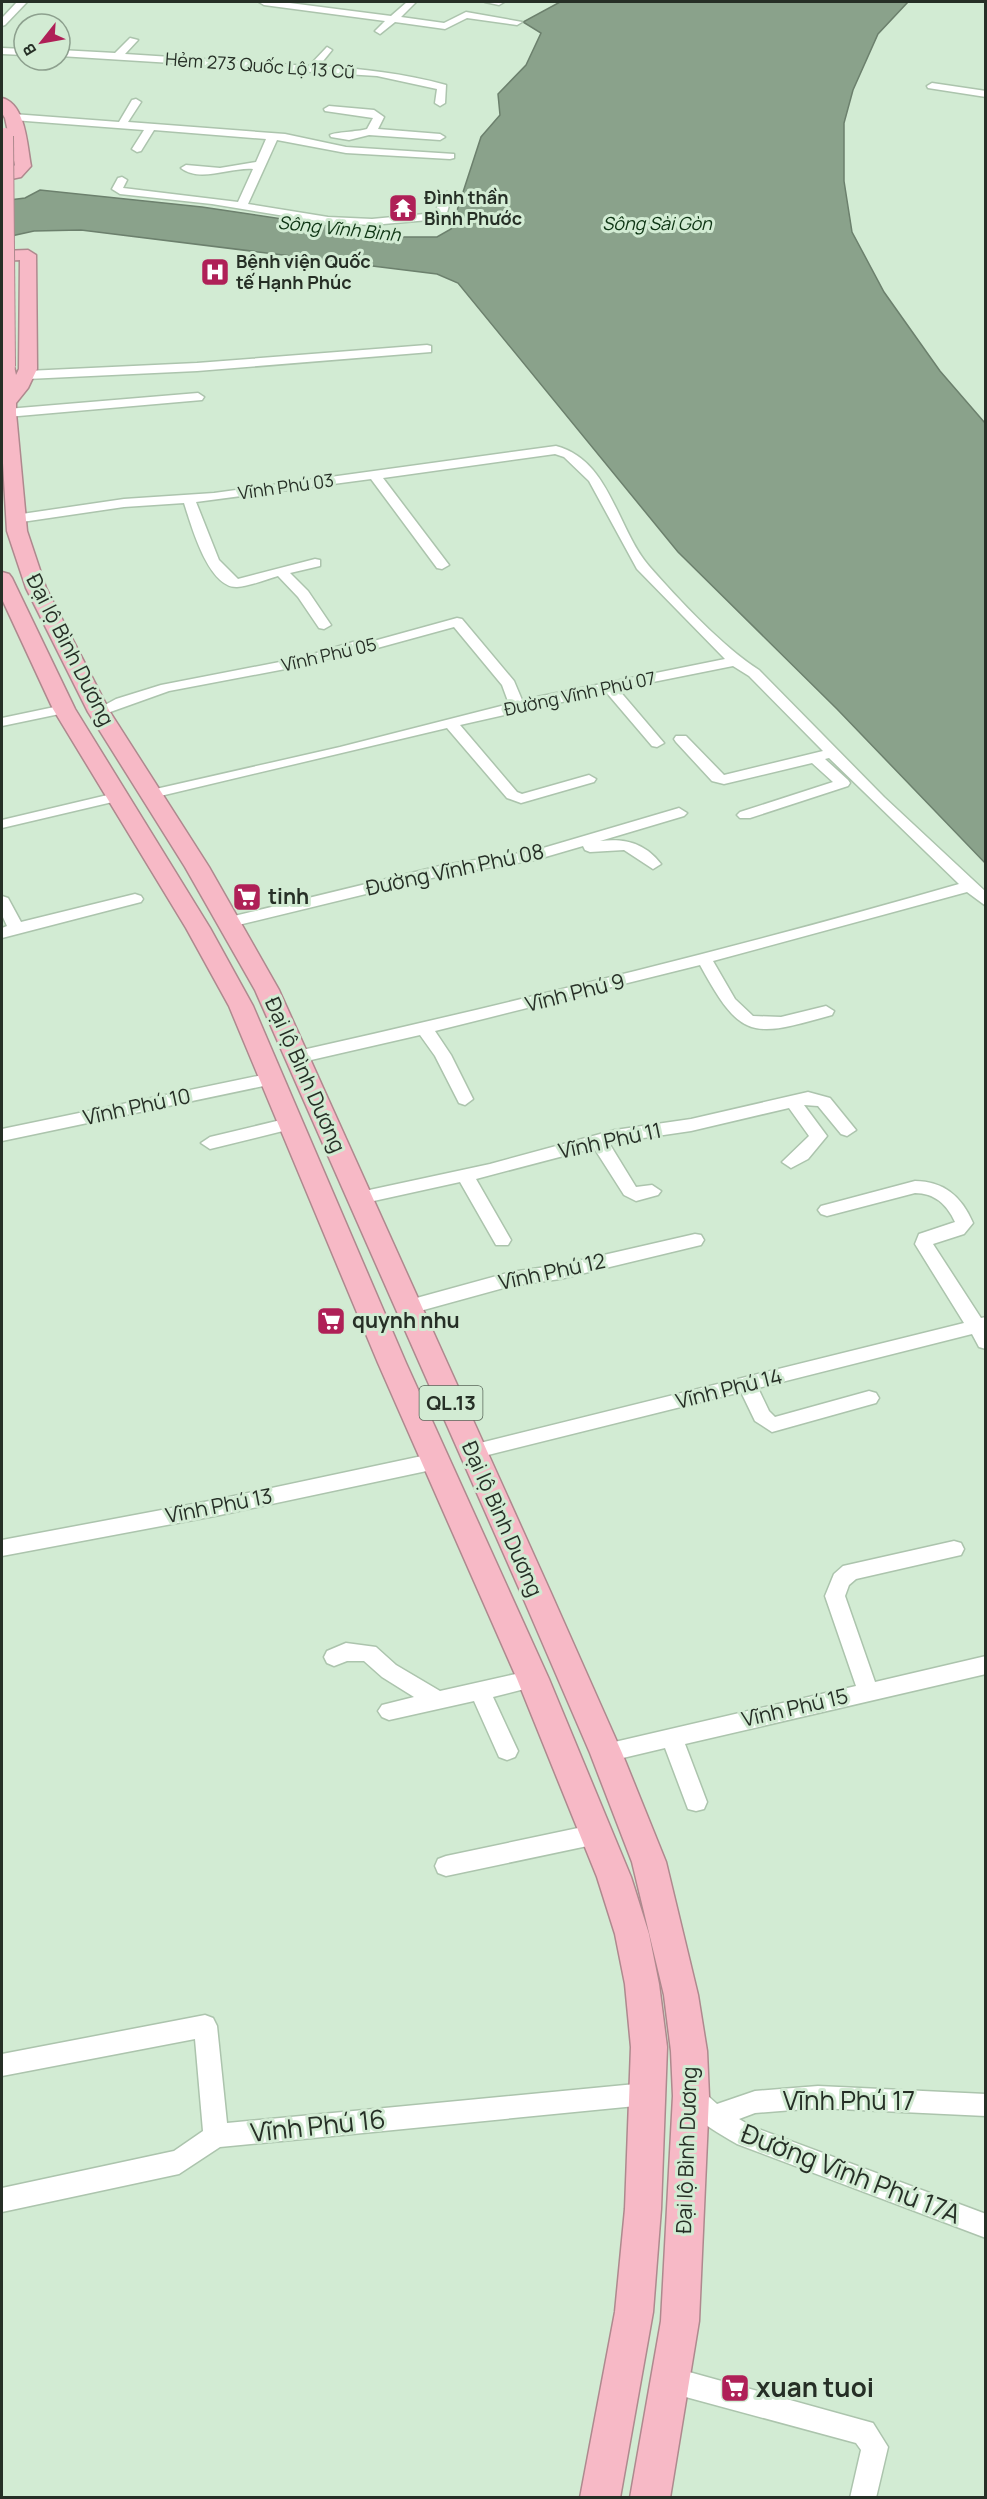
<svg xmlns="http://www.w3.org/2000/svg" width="987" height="2499" viewBox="0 0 987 2499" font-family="Manrope,sans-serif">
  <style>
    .water { fill: #8aa28b; stroke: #6c806d; stroke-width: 1.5 }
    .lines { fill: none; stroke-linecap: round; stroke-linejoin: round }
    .minor-casing { stroke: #acc4ad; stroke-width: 3 }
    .highway-casing { stroke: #ae898e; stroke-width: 3 }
    .minor { fill: #fff; fill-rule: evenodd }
    .highway { fill: #f7b9c6; fill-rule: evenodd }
    .highway-bridge-casing { stroke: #ae898e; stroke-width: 18; stroke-linecap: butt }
    .highway-bridge { stroke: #f7b9c6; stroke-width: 16 }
    .labels { text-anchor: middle; stroke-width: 6; stroke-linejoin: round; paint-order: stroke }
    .far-street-label { font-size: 18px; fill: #262f26; stroke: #d2ebd3 }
    .far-poi-label { font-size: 18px; font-weight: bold; fill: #262f26; stroke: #d2ebd3; text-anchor: start }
    .far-water-label { font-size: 18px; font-style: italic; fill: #0c3312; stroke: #d2ebd3 }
    .shield { fill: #d2ebd3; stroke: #5a675a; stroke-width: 1.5 }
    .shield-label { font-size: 20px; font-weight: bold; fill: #262f26 }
    .street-label { font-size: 21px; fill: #262f26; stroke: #d2ebd3 }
    .poi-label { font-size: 21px; font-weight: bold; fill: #262f26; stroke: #d2ebd3; text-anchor: start }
    .near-street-label { font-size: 26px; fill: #262f26; stroke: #d2ebd3 }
    .near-poi-label { font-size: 26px; font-weight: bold; fill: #262f26; stroke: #d2ebd3; text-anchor: start }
  </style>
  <rect width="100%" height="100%" fill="#d2ebd3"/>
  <polygon class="water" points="560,2 908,2 878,34 853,90 844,123 844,181 852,232 884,292 940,371 985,423 985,863 837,709 678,552 458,283 437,274 81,230 34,231 2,238 2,201 25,198 40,190 202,207 402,237 437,237 451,229 481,137 500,115 498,94 526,65 541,33 523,22"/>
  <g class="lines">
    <g class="minor-casing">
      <g id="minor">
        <polygon points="17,2 27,2 5,25 2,26 2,18"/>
        <polygon points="259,2 282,2 391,16 407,2 416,2 401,17 444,23 466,12 522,22 517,25 467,18 445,29 395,22 380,34 375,31 385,21 264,5"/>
        <polygon points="485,2 504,2 499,5"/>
        <path d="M130,38L138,40L125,54L309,66L327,47L332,50L319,66C363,69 403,73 446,85L445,103L440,106L435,103L437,89L377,76L60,56V50L115,53Z"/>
        <polygon points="2,48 24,49 24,55 2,54"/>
        <polygon points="932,83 986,91 986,97 928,88 927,86"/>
        <path d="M136,99L141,102L128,122L285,134L346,147L454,154V158L450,159L346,153L277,140L248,204L328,217L372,219L435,213L442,195L447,192L452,195L446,216L440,219L372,225L328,223L212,204L120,194L112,189L118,178L122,177L127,180L123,188L238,202L253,169C231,167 200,183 181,168L186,165L220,168L256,162L266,139L154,130L141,151L137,152L132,149L144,130L13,120L8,117L13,114L119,122L132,100Z"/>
        <path d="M329,106L374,110L384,117L378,129L440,134L445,137L440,140L369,135L349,140L331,137L330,135C335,132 357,132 367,129L373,118L325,111L324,109Z"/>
        <polygon points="427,345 431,346 431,352 197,371 27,379 21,375 27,371 197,363"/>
        <polygon points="198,393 204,397 202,400 7,417 2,414 7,409"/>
        <path d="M556,446C610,460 617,529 649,566C677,598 724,648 759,670L884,797L986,892V906L967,892L713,961L735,999L753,1016L781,1017L826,1006L834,1011L832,1015C751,1038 741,1040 700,965L435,1031L451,1055L473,1099L465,1105L459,1103L435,1056L420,1035L298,1063L292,1061L290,1057L292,1053L298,1051C520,1001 740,947 959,884L829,758L825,759L848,780L850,783L848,786L750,818H740L737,815L740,812L833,782L812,763L724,784L712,781L676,742L674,739L676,736H686L724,775L823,751L749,676L733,666L618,689L664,743L657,747L652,746L606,692L460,725L517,792L522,794L589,775L596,779L594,782L521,803L507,798L447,728L152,798L147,797L145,794L147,791L340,747L509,704L502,685L454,627L370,650L359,649L301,666L169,691L99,716L92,712L116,699L161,685L300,658L353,642H370L457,618L462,619L514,681L522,700L725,659L637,569L589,481L564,457L555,454L383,478L449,565L442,569L437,568L371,479L196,502L219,560L238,579L315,559L320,560V566L290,573L308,591L331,625L324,629L319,628L298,597L278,576C265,580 250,586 237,587C208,588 191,524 184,503L124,507L15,523L8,519L15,515L124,499L214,493Z"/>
        <polygon points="64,705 71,709 69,712 2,726 2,718"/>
        <polygon points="116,793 123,797 121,800 2,828 2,820"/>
        <path d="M679,808L687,813L684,816L600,841C625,838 645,843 661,864L653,869L624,850L590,852L585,850L583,846L535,860L444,875L230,927L222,922L230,917L444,865L533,851Z"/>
        <polygon points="135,894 141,896 143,899 141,902 2,938 2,928 7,926 2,915 2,896 8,898 21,922"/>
        <polygon points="272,1073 280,1079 278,1083 2,1141 2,1129"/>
        <polygon points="808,1092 830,1098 856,1130 847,1136 841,1134 818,1106 804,1105 827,1136 808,1159 791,1168 782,1162 809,1136 789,1108 691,1131 609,1143 636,1187 652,1185 661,1191 658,1195 636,1201 624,1195 594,1148 476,1179 511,1240 508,1245 496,1245 460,1182 360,1204 354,1202 351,1198 354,1194 360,1192 490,1164 615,1130 691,1119"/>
        <polygon points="289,1118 295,1120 298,1124 295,1128 210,1149 201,1143 210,1137"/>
        <path d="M915,1181C944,1181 962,1197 973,1223L964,1234L933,1244L981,1318L986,1317V1349L979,1347L972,1334L758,1388L769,1411L775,1417L869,1391L876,1393L879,1398L876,1403L772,1432L755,1421L741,1392L472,1459L465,1457L462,1452L465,1447L472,1445L964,1323L915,1244L919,1234L955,1222C947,1204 934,1193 915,1193L827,1216L821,1214L818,1210L821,1206Z"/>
        <polygon points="695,1234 701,1235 704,1240 701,1245 560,1279 511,1286 409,1314 402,1312 400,1307 402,1302 511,1272 560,1265"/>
        <polygon points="436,1453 443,1456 446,1461 443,1466 436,1469 220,1515 2,1556 2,1540 220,1499"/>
        <polygon points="954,1541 961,1543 964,1549 961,1555 856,1579 849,1585 845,1596 875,1682 986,1656 986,1674 685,1744 707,1802 704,1809 696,1811 688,1809 665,1748 606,1762 598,1759 595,1753 598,1747 606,1744 856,1686 825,1596 834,1574 843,1566"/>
        <polygon points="346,1643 376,1647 396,1665 440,1691 533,1670 540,1673 543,1679 540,1685 493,1697 518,1751 515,1757 507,1760 499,1757 474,1701 389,1720 382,1717 378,1711 382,1705 414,1697 382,1677 364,1661 347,1661 334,1666 327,1663 324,1657 327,1651"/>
        <polygon points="597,1824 605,1827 608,1834 605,1841 597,1844 446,1876 438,1873 435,1866 438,1859 446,1856"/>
        <polygon points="205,2015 213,2018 217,2026 227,2123 646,2083 654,2086 658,2094 654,2102 646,2105 220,2147 179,2174 2,2212 2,2188 174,2151 203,2131 195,2039 2,2076 2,2054"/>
        <path d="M691,2085L699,2088L717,2104L755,2091L818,2086L986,2094V2116L818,2108L755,2113L739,2119L753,2127L986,2214V2238L737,2144C717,2132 689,2118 679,2096L683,2088Z"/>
        <polygon points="671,2367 873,2423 888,2447 876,2498 850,2498 861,2450 856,2443 671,2393 662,2389 658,2380 662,2371"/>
      </g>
    </g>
    <g class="highway-casing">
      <g id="highway">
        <path d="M2,98C26,104 27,146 31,166L21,177L2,181V171L10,170L15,165L5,118L2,113Z"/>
        <polygon points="28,250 36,255 37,369 28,388 16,403 16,413 27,531 46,588 110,712 209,867 279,990 551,1593 622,1753 666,1862 698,1995 707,2051 709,2096 699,2321 670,2498 630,2498 661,2321 673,2096 671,2051 664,1995 632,1862 590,1753 521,1593 255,990 185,867 88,712 26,588 7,531 2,446 2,362 13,362 16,375 19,369 20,260 2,261 2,251"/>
        <polygon points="2,572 9,574 12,578 75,709 210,928 253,1006 406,1363 549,1679 631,1877 649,1934 659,1984 667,2047 661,2209 653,2312 620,2498 580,2498 615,2312 625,2209 631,2047 625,1984 615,1934 597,1877 517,1679 378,1363 229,1006 186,928 53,709 2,599"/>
      </g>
    </g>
    <use href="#minor" class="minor"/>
    <use href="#highway" class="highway"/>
    <g class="highway-bridge-casing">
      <polyline id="highway-bridge" points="5,136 7,366"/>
    </g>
    <use href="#highway-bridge" class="highway-bridge"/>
  </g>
  <defs>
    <g id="temple-square" transform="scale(1.5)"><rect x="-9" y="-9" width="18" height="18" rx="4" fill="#af2057" stroke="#d2ebd3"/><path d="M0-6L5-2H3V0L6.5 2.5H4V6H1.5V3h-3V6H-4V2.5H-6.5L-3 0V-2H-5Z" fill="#fff"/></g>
    <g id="hospital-square" transform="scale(1.5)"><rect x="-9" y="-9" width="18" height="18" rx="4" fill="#af2057" stroke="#d2ebd3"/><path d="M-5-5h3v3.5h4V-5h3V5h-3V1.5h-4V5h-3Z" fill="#fff"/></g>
    <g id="supermarket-square" transform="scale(1.5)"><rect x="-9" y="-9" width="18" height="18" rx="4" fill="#af2057" stroke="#d2ebd3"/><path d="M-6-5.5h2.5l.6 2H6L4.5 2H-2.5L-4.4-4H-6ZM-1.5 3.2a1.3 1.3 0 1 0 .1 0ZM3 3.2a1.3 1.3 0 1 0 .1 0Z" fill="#fff"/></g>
  </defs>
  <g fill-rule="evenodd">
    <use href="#temple-square" x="403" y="208"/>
    <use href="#hospital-square" x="215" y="272"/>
    <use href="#supermarket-square" x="247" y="897"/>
    <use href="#supermarket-square" x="331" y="1321"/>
    <use href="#supermarket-square" x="735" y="2388"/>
  </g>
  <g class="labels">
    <g class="far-street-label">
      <text transform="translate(260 66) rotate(4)" y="6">Hẻm 273 Quốc Lộ 13 Cũ</text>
      <text transform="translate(286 487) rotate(-8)" y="6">Vĩnh Phú 03</text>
      <text transform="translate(329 655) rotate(-13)" y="6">Vĩnh Phú 05</text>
      <text transform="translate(580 694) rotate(-12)" y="6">Đường Vĩnh Phú 07</text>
    </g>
    <g class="far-poi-label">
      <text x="424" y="204">Đình thần<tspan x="424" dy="21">Bình Phước</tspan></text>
      <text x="236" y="268">Bệnh viện Quốc<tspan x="236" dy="21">tế Hạnh Phúc</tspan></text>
    </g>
    <g class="far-water-label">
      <text x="657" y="230">Sông Sài Gòn</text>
      <text transform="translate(339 229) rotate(6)" y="6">Sông Vĩnh Bình</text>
    </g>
    <rect class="shield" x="419.5" y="1386" width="63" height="34" rx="4.5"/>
    <g class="shield-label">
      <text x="451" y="1410">QL.13</text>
    </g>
    <g class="street-label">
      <text transform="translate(70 650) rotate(63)" y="7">Đại lộ Bình Dương</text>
      <text transform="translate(455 870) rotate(-12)" y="7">Đường Vĩnh Phú 08</text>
      <text transform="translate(575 993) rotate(-14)" y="7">Vĩnh Phú 9</text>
      <text transform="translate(305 1075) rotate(66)" y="7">Đại lộ Bình Dương</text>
      <text transform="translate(137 1107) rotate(-12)" y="7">Vĩnh Phú 10</text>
      <text transform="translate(610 1141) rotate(-12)" y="7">Vĩnh Phú 11</text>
      <text transform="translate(552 1272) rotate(-12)" y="7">Vĩnh Phú 12</text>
      <text transform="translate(729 1389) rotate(-14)" y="7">Vĩnh Phú 14</text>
      <text transform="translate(219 1506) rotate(-11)" y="7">Vĩnh Phú 13</text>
      <text transform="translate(502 1519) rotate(66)" y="7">Đại lộ Bình Dương</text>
      <text transform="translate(795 1708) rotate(-13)" y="7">Vĩnh Phú 15</text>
      <text transform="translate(687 2150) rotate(-88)" y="7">Đại lộ Bình Dương</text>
    </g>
    <g class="poi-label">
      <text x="268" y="904">tinh</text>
      <text x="352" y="1328">quynh nhu</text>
    </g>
    <g class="near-street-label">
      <text x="849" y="2110">Vĩnh Phú 17</text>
      <text transform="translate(318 2126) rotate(-6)" y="9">Vĩnh Phú 16</text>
      <text transform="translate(851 2174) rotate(21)" y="9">Đường Vĩnh Phú 17A</text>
    </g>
    <g class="near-poi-label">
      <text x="756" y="2397">xuan tuoi</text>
    </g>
  </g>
  <rect width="987" height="2499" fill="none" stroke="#262f26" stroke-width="6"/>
  <g transform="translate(42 42) rotate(239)"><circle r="28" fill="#d2ebd3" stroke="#8da08e" stroke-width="1.5"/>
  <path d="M0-4.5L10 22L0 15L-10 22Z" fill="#af2057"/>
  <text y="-9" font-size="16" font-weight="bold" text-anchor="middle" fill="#262f26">B</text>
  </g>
</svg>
